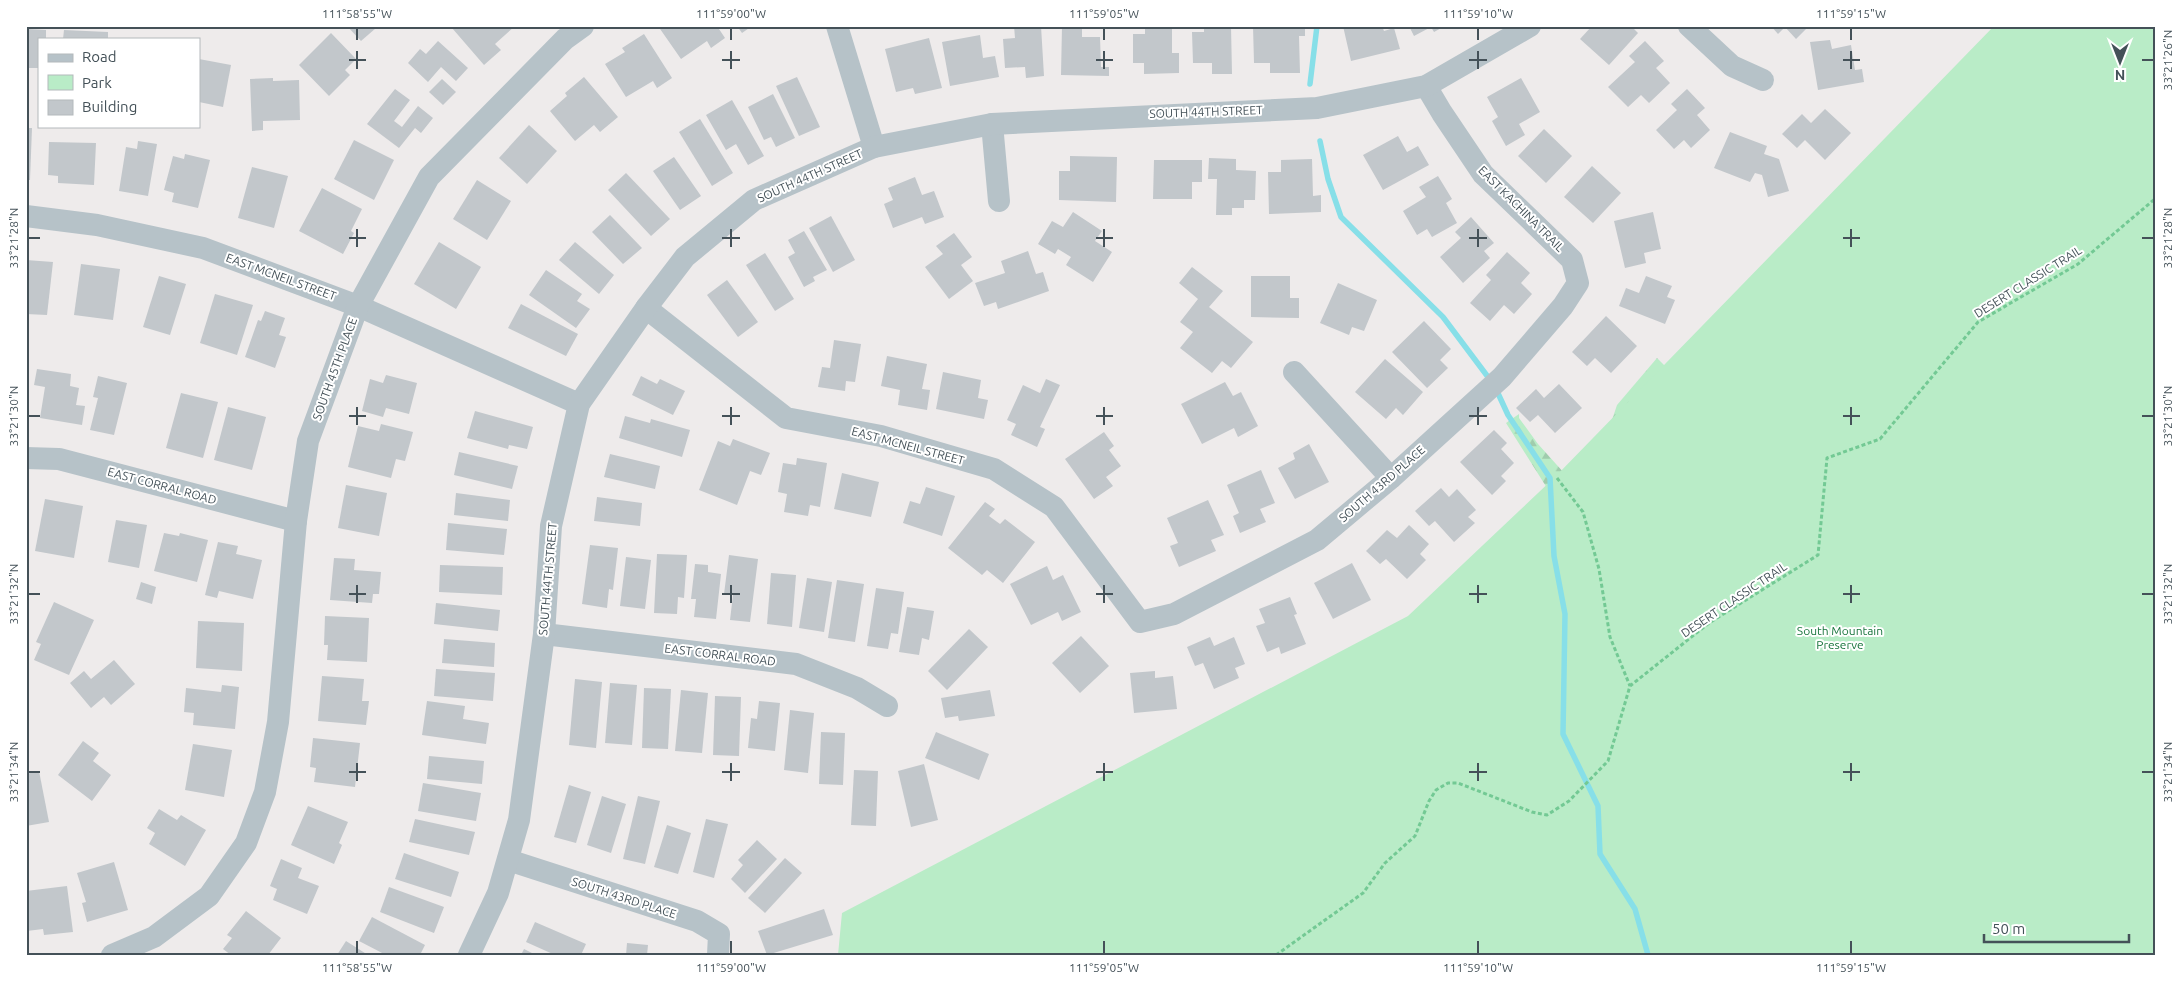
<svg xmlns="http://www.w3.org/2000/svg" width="2182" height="981" viewBox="0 0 2182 981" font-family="Ubuntu,sans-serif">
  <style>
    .forest { fill: url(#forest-firs) }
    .green { fill: #b9ecc7 }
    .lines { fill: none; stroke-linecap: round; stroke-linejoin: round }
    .stream { stroke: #87dfe8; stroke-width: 5.5 }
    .building { fill: #c2c7cb }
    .path { stroke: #73c994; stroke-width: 3; stroke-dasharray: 4 2.5; stroke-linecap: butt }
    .minor { stroke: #b6c2c8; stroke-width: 22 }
    .ticks { fill: none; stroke: #445158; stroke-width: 2 }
    .labels { text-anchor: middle; stroke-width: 4; stroke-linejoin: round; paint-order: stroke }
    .street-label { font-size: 12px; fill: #445158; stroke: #fff }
    .park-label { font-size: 12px; fill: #19753d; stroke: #fff }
    .neatline { fill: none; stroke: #445158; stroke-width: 2 }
    .ticks-label { font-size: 12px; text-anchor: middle; fill: #445158 }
  </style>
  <defs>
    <pattern id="forest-firs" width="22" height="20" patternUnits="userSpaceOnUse" patternTransform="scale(1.25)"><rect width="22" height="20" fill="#b9ecc7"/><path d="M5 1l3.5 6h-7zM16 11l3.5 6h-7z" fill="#a0ccad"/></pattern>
  </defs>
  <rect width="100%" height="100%" fill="#eeebeb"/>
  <g class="forest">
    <polygon points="1657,358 1667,368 1610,426 1617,405"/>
    <polygon points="1519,414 1519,418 1538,444 1565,474 1547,488 1506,423"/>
  </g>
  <polygon class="green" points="1994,26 2156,26 2156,955 838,955 842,913 1408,616 1556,476"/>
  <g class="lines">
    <g class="stream">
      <polyline points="1310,84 1317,26"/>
      <polyline points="1320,141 1328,179 1341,217 1443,317 1491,381"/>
      <polyline points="1496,389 1508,415 1550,478 1554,556 1565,614 1563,734 1598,806 1600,854 1635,909 1648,955"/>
    </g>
  </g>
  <g class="building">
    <polygon points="347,26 374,26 376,28 361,41"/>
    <polygon points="454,26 515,26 495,44 501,50 484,65 452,28"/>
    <polygon points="658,26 717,26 725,38 711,48 707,41 681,59"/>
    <polygon points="737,26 752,26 742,33"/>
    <polygon points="1014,26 1041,26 1044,76 1026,78 1025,67 1005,68 1003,39 1015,38"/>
    <polygon points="1062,26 1082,27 1082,37 1100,37 1101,67 1109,67 1109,76 1061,75"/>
    <polygon points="1145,26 1172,26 1172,53 1179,53 1179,73 1144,74 1144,63 1133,63 1133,34 1145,34"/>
    <polygon points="1204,26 1231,26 1232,74 1212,74 1212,63 1193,63 1192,32 1204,32"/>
    <polygon points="1253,26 1305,26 1305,36 1299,36 1300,73 1270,73 1270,63 1254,63"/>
    <polygon points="1343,26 1382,26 1384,31 1394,28 1400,49 1351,61"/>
    <polygon points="1409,26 1445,26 1434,32 1431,27 1414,36"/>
    <polygon points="1592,26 1631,26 1638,33 1609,65 1580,39"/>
    <polygon points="1771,26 1809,26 1796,39 1785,27 1778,34"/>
    <polygon points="26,29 46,30 46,39 39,39 39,68 26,68"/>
    <polygon points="64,30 108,32 108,39 63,39"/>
    <polygon points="331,33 356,59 345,70 350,75 329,96 299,65"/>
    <polygon points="644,34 672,78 657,88 653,81 626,97 605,64 625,52 622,48"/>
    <polygon points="980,35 983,58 995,56 999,77 950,86 942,42"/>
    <polygon points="929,38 942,88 915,94 913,88 896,92 885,49"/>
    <polygon points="1830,40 1832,49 1851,45 1855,70 1862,69 1864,82 1818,90 1810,42"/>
    <polygon points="438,41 468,68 456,81 441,67 428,82 408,63 420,49 426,54"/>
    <polygon points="1645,41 1664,61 1656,68 1670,83 1649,103 1641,95 1628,107 1608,87 1635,62 1629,56"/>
    <polygon points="199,59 231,65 223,107 199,102"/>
    <polygon points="584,77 618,117 600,132 594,125 575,141 550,111 567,96 565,93"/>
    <polygon points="797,77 820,127 799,136 776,86"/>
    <polygon points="273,78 273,81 299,80 300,120 263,121 263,130 252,131 250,79"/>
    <polygon points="1521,78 1540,112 1519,124 1525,135 1506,146 1492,121 1498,117 1487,97"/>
    <polygon points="442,79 456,92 443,105 429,92"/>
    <polygon points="395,89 410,100 394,121 402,127 418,106 433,118 421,133 415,128 399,148 367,124"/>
    <polygon points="1687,89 1705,108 1697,115 1710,130 1691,148 1684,140 1674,149 1656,130 1677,110 1671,104"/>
    <polygon points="773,94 795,138 776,147 771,137 764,140 748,107"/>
    <polygon points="732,100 764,156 748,165 736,144 726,150 706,115"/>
    <polygon points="1825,109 1851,133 1825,160 1805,140 1797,148 1782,134 1802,114 1811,123"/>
    <polygon points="700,119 733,173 712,186 679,132"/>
    <polygon points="529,125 557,151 527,184 499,158"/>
    <polygon points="26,128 32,128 30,180 26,180"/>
    <polygon points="1544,129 1572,156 1546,183 1518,156"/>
    <polygon points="1730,132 1767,146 1764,154 1779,159 1789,191 1768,197 1762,175 1755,173 1750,182 1714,168"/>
    <polygon points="1398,136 1407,152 1418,146 1429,165 1383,190 1363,155"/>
    <polygon points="354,140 394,160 374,200 334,179"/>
    <polygon points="138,141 157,144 148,196 119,191 126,147 137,149"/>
    <polygon points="49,142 96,143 94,185 58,183 58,176 48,175"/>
    <polygon points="185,154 210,160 198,208 172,202 174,193 164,190 173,156 184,159"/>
    <polygon points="1070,156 1117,157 1116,202 1059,200 1059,171 1070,171"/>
    <polygon points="674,157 701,196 680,210 653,171"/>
    <polygon points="1209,158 1236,159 1236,170 1256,171 1255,200 1244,200 1244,208 1232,208 1232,215 1216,215 1217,179 1208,179"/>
    <polygon points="1312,159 1313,196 1321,195 1321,212 1269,214 1268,172 1281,172 1281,160"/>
    <polygon points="1154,160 1202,160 1202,182 1192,182 1192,199 1153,199"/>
    <polygon points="1592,166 1621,193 1593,223 1564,197"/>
    <polygon points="252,167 288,176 274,228 238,218"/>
    <polygon points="626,173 670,219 651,236 608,190"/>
    <polygon points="1438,176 1452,199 1446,203 1457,223 1432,237 1427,229 1417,235 1403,211 1426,197 1419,187"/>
    <polygon points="915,177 922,195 934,191 944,217 925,224 922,217 893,228 884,204 893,200 888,188"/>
    <polygon points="477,180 511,201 487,240 453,219"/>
    <polygon points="322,188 362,209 351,231 354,233 343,254 299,231"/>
    <polygon points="1073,212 1102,231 1095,241 1112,252 1093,282 1066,265 1071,257 1058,249 1055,254 1038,244 1052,221 1063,227"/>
    <polygon points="1653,212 1661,249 1644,253 1646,263 1625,268 1614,221"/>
    <polygon points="610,215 642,248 623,264 592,232"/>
    <polygon points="831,216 855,260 833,272 809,228"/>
    <polygon points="1471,217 1494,243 1484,251 1490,258 1463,283 1440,257 1461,238 1455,232"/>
    <polygon points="804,231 827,270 813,277 815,281 804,287 788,257 795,253 788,240"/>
    <polygon points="954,233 972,257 961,265 973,281 949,299 925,267 943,254 936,246"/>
    <polygon points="439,242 481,267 456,309 414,284"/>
    <polygon points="575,242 614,275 599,294 559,260"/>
    <polygon points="1028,251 1036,274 1043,272 1049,291 998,309 996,302 984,306 975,283 1005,273 1001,261"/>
    <polygon points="1507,252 1530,273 1521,283 1532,294 1514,314 1504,305 1490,321 1470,303 1491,280 1486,275"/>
    <polygon points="765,253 794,299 775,311 746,265"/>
    <polygon points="26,260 53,262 47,315 26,314"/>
    <polygon points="81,264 120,269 113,320 74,315"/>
    <polygon points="1192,267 1223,291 1209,307 1253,342 1231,368 1222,361 1212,373 1180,348 1193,332 1180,322 1198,299 1179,283"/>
    <polygon points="546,270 582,294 577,301 590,309 576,328 529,295"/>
    <polygon points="159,276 186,284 170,335 143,327"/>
    <polygon points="1251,276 1290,276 1290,298 1299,298 1299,318 1251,317"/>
    <polygon points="1646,276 1672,286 1667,297 1675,300 1665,324 1619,306 1626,288 1639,293"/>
    <polygon points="727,280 758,322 738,337 707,295"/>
    <polygon points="1338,283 1377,300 1364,331 1352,327 1349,335 1320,323"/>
    <polygon points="215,294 253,305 237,355 200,343"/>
    <polygon points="521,304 578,334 566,356 508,328"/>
    <polygon points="265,311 285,318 279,335 286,337 275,368 245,357 258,320 261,321"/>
    <polygon points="1606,316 1637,346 1611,373 1595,358 1587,366 1572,352"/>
    <polygon points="1424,321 1451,349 1440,360 1448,368 1427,388 1392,352"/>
    <polygon points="834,340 861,344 855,382 846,381 845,391 818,387 822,367 830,368"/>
    <polygon points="887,356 927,364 922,389 930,390 927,410 898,405 900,390 881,386"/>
    <polygon points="1385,359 1423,392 1403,415 1396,408 1386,419 1355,392"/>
    <polygon points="37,369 71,374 70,386 79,388 76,405 85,406 82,425 40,418 45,387 34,385"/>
    <polygon points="943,372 981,380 978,398 988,400 984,419 936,409"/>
    <polygon points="386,375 417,383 409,414 386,408 383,417 362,411 370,379 383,383"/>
    <polygon points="98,376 127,383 114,435 90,430 98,398 93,397"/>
    <polygon points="641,376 657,384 660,379 685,391 673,415 632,395"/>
    <polygon points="1046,379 1060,385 1040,427 1045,429 1037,447 1011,435 1016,424 1007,420 1023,385 1040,393"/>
    <polygon points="1225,382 1233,396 1241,392 1258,426 1238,437 1234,428 1202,444 1181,404"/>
    <polygon points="1559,384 1582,408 1555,433 1538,415 1530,422 1516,408 1536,389 1544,398"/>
    <polygon points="181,393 218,402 203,458 166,448"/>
    <polygon points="228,407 266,417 252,470 214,460"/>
    <polygon points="475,411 533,427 527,449 509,445 508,449 467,438"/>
    <polygon points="625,416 650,423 651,419 690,430 682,457 619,438"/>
    <polygon points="381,424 413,432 405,461 396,459 391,478 348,467 358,426 379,431"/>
    <polygon points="1494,430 1507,443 1501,449 1514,463 1501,476 1506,481 1492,495 1460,462"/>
    <polygon points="1104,432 1114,446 1109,450 1121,466 1106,477 1113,486 1094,499 1065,459"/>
    <polygon points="733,439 770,453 761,475 750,471 737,505 699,490 718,441 730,446"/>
    <polygon points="1309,444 1329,482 1295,499 1278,468 1295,459 1293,453"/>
    <polygon points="459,452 518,466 512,489 454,475"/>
    <polygon points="610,454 660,466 655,489 604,477"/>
    <polygon points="797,458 827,463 820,507 810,505 808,516 784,512 787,494 778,492 783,463 796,465"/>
    <polygon points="1261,470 1275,503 1260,509 1266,522 1240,533 1233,516 1239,513 1227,485"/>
    <polygon points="842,473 879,482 871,517 834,509"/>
    <polygon points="346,485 387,493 379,536 338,528"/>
    <polygon points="926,487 955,496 942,536 903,523 910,501 920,504"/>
    <polygon points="1441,488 1449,497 1457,489 1476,510 1468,517 1475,523 1454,542 1435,521 1429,526 1415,511"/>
    <polygon points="456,493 510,500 508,521 454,515"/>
    <polygon points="597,497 642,503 640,526 594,521"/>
    <polygon points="45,499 83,506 74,558 35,551"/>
    <polygon points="1208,500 1224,535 1211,540 1216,551 1179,567 1170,546 1178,543 1167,518"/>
    <polygon points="985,502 995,509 989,516 1000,524 1005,519 1035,542 1003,583 987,570 982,575 948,548"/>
    <polygon points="116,520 147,525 139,568 108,562"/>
    <polygon points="448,523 507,529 504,555 446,550"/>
    <polygon points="1409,525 1429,544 1420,554 1426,560 1407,579 1386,559 1380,564 1366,551 1387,530 1397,538"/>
    <polygon points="164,533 179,536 180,533 208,540 197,582 154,571"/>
    <polygon points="218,542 238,546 236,554 262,560 253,599 219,591 217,598 205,595"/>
    <polygon points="590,545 618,548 613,590 609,589 607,608 582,604"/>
    <polygon points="657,554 687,555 684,598 678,597 677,614 654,613"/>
    <polygon points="729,555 758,559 750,622 730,620 733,595 724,594"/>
    <polygon points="626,557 651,560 645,609 620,606"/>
    <polygon points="334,558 355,559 354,570 381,572 379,594 373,594 372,603 330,600"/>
    <polygon points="1352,563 1371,600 1333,619 1314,583"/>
    <polygon points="695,564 708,565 708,572 721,574 716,619 694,617 696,599 691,599"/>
    <polygon points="440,565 503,567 502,595 439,592"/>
    <polygon points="1047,566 1053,580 1063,575 1081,612 1062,621 1058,612 1031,625 1010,584"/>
    <polygon points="771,573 796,575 792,627 767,624"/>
    <polygon points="807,578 832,582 824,632 799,628"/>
    <polygon points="837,580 864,584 855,642 828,638"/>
    <polygon points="141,582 156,587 152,604 136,599"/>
    <polygon points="876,588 904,592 898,634 891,633 888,649 867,646"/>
    <polygon points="1290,597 1297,614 1294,615 1306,644 1281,654 1279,647 1267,652 1256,626 1265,623 1259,609"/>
    <polygon points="54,602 94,620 69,675 34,660 41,644 36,642"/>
    <polygon points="436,603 500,610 498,631 434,624"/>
    <polygon points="907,607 934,611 929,640 922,638 919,655 899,652"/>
    <polygon points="325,616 369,618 367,662 327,660 328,645 324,645"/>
    <polygon points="198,621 244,623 242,671 196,668"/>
    <polygon points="969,629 988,647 947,690 928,671"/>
    <polygon points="1081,636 1109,666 1080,693 1052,663"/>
    <polygon points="1210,637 1214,646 1234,637 1245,664 1235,668 1239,678 1214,689 1203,663 1195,666 1187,647"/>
    <polygon points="444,639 495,643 494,667 442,663"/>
    <polygon points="114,660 135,684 111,705 104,697 91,708 70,683 84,671 91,679"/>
    <polygon points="436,669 495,673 493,701 434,696"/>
    <polygon points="1155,671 1155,678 1173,676 1177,709 1134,713 1130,673"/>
    <polygon points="322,676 364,679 362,701 369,701 366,725 318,721"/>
    <polygon points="575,679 602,682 596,748 569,745"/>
    <polygon points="610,683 637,685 632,745 605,743"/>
    <polygon points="222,685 239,687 235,729 193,725 194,713 184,712 186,688 221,692"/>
    <polygon points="644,688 671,689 668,749 642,748"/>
    <polygon points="681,690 708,693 702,753 675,751"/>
    <polygon points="990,690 995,716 959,721 958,716 945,718 941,698"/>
    <polygon points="715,696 741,697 739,756 713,755"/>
    <polygon points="427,701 465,706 463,719 489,723 486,744 422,735"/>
    <polygon points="759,701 780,703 775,751 748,748 751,718 757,719"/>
    <polygon points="790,710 814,713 808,773 784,770"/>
    <polygon points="821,732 845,733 843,785 819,784"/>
    <polygon points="936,732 989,754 979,780 925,758"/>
    <polygon points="313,738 360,743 355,787 314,782 316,768 310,767"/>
    <polygon points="83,741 99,753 93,761 111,775 92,801 58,775"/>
    <polygon points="193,744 232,750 224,797 185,790"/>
    <polygon points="429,756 484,761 482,784 427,779"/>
    <polygon points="924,764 938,820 911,827 898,771"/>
    <polygon points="854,770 878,771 876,826 851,825"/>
    <polygon points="39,771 49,822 26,826 26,774"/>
    <polygon points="423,783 481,793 476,821 418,811"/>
    <polygon points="569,785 591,792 576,843 554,837"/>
    <polygon points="602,796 626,804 611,853 587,845"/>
    <polygon points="638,796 660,801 645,864 623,859"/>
    <polygon points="308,806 348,822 339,843 342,845 334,864 291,845"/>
    <polygon points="159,809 177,820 181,815 206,830 185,866 149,844 155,833 147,828"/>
    <polygon points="415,819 475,832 469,855 409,842"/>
    <polygon points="706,819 728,824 714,878 693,872"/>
    <polygon points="667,825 691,833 678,874 654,867"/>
    <polygon points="757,840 777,859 745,893 731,879 743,865 738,860"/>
    <polygon points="404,853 459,872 451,897 395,879"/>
    <polygon points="785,858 802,873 765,913 748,898"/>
    <polygon points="281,859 302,868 298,878 319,886 307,914 273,900 277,889 270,886"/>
    <polygon points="114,862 128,910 87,922 82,903 86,902 77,873"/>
    <polygon points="67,886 73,932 44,935 43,929 27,931 26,891"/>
    <polygon points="389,887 444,907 434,933 380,912"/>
    <polygon points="824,909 833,935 767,955 758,931"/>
    <polygon points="246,911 281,938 268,955 231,955 223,949 232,938 227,935"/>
    <polygon points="372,917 425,945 420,955 386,955 359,941"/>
    <polygon points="535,922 586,944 581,955 555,955 526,942"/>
    <polygon points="346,941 368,955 337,955"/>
    <polygon points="627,943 648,945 647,955 626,955"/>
    <polygon points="524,949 536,955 521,955"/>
  </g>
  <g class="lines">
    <g class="path">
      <polyline points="1557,478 1583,512 1599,569 1610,637 1630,686"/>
      <polyline points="1276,955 1363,893 1385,863 1415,836 1429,801 1436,790 1448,783 1458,783 1532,812 1547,815 1569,801 1608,761 1630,686 1709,623 1818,555 1827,458 1880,439 1978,322 2078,264 2156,198"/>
    </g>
    <g class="minor">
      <polyline points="837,26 874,147"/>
      <polyline points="1689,26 1732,66 1763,80"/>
      <polyline points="992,124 999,201"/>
      <polyline points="26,216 97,225 203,248 358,306 579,404"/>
      <polyline points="646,308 786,418 881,436 994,469 1054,507 1140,622 1174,614 1317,540 1391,478 1502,377 1563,306 1578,283 1572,260 1483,174 1442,113 1426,86"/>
      <polyline points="1294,372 1391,478"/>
      <polyline points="26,458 59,459 296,521"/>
      <polyline points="544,634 796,664 857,688 887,706"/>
      <polyline points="508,860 697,921 719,934 718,955"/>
      <polyline points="112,955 154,937 209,896 246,843 265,792 278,722 296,521 308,441 358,306 429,177 565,39 583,26"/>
      <polyline points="469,955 498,893 519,820 544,634 551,526 579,404 646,308 685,257 754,200 874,147 992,124 1317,108 1426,86 1530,26"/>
    </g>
  </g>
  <path class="ticks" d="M357,28V40M731,28V40M1104,28V40M1478,28V40M1851,28V40M357,51V69M731,51V69M1104,51V69M1478,51V69M1851,51V69M349,60H366M722,60H740M1096,60H1113M1469,60H1487M1843,60H1860M2142,60H2154M357,229V247M731,229V247M1104,229V247M1478,229V247M1851,229V247M28,238H40M349,238H366M722,238H740M1096,238H1113M1469,238H1487M1843,238H1860M2142,238H2154M357,407V425M731,407V425M1104,407V425M1478,407V425M1851,407V425M28,416H40M349,416H366M722,416H740M1096,416H1113M1469,416H1487M1843,416H1860M2142,416H2154M357,585V603M731,585V603M1104,585V603M1478,585V603M1851,585V603M28,594H40M349,594H366M722,594H740M1096,594H1113M1469,594H1487M1843,594H1860M2142,594H2154M357,763V781M731,763V781M1104,763V781M1478,763V781M1851,763V781M28,772H40M349,772H366M722,772H740M1096,772H1113M1469,772H1487M1843,772H1860M2142,772H2154M357,941V954M731,941V954M1104,941V954M1478,941V954M1851,941V954"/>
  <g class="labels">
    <g class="street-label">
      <text transform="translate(1206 112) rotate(-2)" y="4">SOUTH 44TH STREET</text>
      <text transform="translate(810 176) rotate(-24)" y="4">SOUTH 44TH STREET</text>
      <text transform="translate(1521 209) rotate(45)" y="4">EAST KACHINA TRAIL</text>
      <text transform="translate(281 277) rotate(20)" y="4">EAST MCNEIL STREET</text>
      <text transform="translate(2028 282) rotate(-32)" y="4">DESERT CLASSIC TRAIL</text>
      <text transform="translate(335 369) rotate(-70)" y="4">SOUTH 45TH PLACE</text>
      <text transform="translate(908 446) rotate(15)" y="4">EAST MCNEIL STREET</text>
      <text transform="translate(1382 484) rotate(-41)" y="4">SOUTH 43RD PLACE</text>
      <text transform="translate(162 486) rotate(15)" y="4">EAST CORRAL ROAD</text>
      <text transform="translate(548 579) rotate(-85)" y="4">SOUTH 44TH STREET</text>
      <text transform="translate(1734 600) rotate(-34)" y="4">DESERT CLASSIC TRAIL</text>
      <text transform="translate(720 655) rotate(7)" y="4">EAST CORRAL ROAD</text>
      <text transform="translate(624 898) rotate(18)" y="4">SOUTH 43RD PLACE</text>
    </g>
    <g class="park-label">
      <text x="1840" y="635">South Mountain<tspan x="1840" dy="14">Preserve</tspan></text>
    </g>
  </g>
  <rect width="2182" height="981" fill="none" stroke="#ffffff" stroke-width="55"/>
  <rect x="38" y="38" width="162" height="90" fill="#ffffff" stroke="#b4b9bc"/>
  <rect x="48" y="54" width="25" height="8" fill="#b6c2c8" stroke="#b4b9bc"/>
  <text x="82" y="62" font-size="15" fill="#445158">Road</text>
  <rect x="48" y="75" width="25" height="15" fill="#b9ecc7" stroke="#b4b9bc"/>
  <text x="82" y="88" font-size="15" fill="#445158">Park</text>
  <rect x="48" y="100" width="25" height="15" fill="#c2c7cb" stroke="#b4b9bc"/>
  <text x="82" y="112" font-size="15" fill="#445158">Building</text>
  <g transform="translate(2120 62) rotate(180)" stroke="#ffffff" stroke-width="4" paint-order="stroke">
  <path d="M0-4L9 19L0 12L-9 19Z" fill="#445158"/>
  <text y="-8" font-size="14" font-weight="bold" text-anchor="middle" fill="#445158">N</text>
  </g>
  <path d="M1984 934v8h145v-8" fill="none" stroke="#445158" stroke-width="2.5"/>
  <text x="1992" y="934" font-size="15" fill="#445158" stroke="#ffffff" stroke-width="4" paint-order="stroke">50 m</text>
  <rect x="28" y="28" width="2126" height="926" class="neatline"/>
  <g class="ticks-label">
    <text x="357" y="18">111°58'55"W</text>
    <text x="731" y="18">111°59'00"W</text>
    <text x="1104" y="18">111°59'05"W</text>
    <text x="1478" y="18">111°59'10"W</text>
    <text x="1851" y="18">111°59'15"W</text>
    <text transform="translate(2168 60) rotate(-90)" y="4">33°21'26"N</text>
    <text transform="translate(2168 238) rotate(-90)" y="4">33°21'28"N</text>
    <text transform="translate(14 238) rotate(-90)" y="4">33°21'28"N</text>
    <text transform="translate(2168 416) rotate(-90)" y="4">33°21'30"N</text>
    <text transform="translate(14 416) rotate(-90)" y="4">33°21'30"N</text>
    <text transform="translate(2168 594) rotate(-90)" y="4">33°21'32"N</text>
    <text transform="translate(14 594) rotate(-90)" y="4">33°21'32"N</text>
    <text transform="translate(2168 772) rotate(-90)" y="4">33°21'34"N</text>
    <text transform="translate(14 772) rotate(-90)" y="4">33°21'34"N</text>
    <text x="357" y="972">111°58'55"W</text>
    <text x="731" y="972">111°59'00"W</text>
    <text x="1104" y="972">111°59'05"W</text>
    <text x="1478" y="972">111°59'10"W</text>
    <text x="1851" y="972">111°59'15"W</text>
  </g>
</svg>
